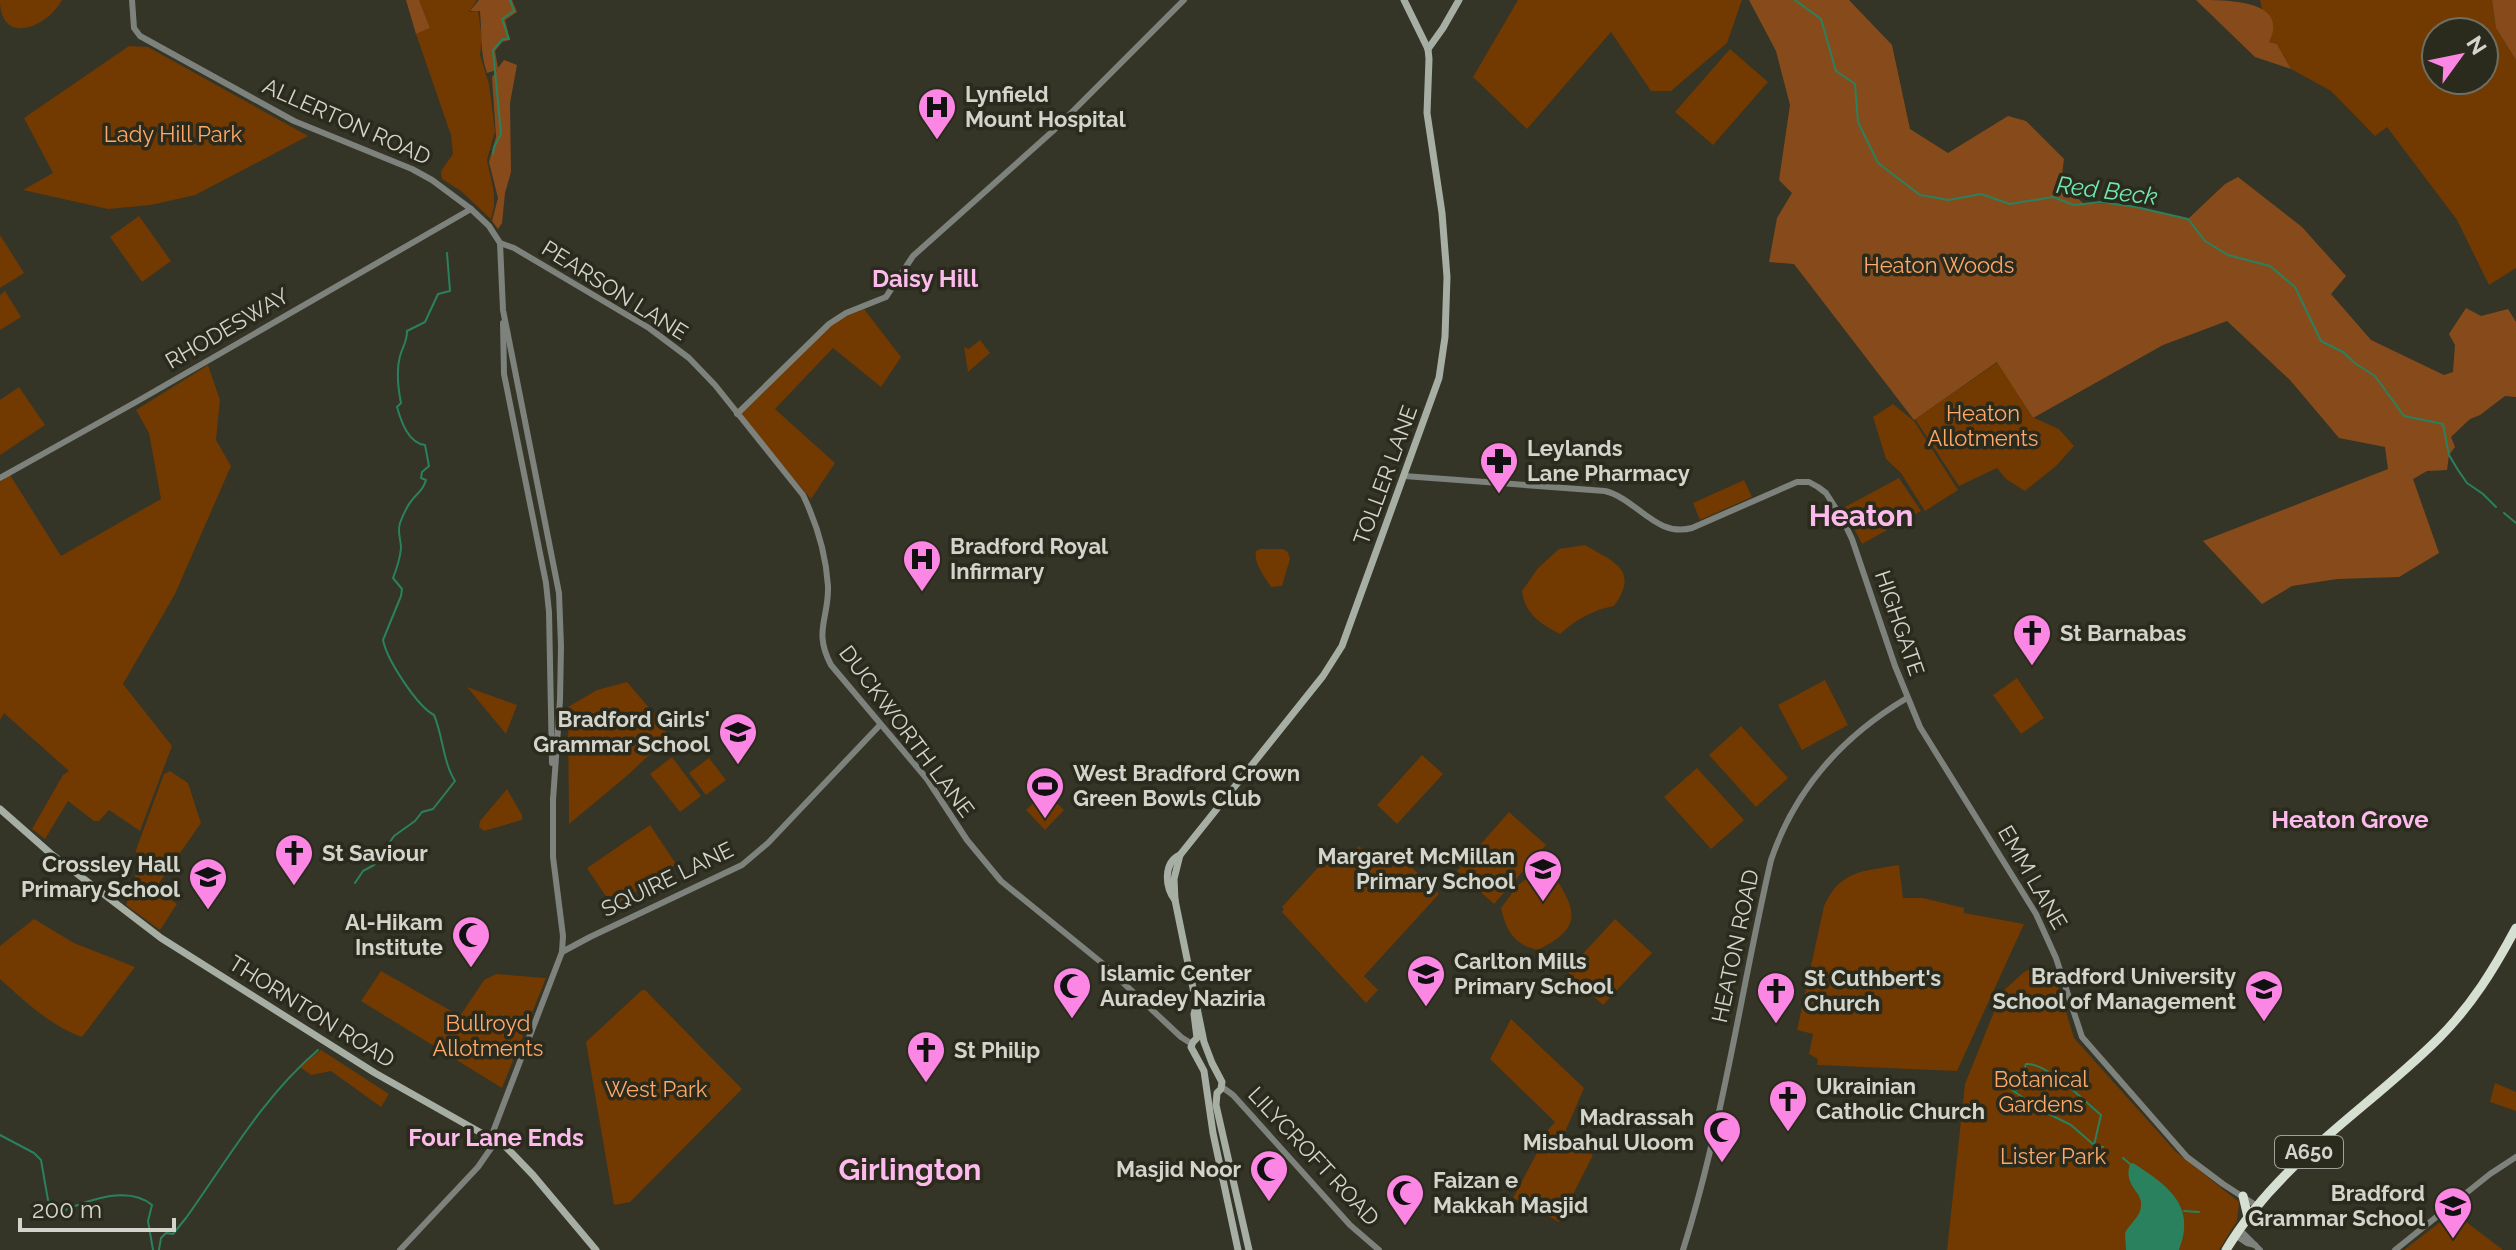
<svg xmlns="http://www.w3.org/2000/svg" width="2516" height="1250" viewBox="0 0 2516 1250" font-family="Raleway,sans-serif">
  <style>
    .green { fill: #723901; fill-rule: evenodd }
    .forest { fill: #874b1b }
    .water { fill: #2a815e }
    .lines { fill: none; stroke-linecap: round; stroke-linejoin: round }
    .stream { stroke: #2a815e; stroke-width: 2 }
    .tertiary { stroke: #7d827c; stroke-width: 6 }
    .secondary { stroke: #a7aea4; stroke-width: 7 }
    .trunk { stroke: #d6e0d2; stroke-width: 9 }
    .labels { text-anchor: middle; stroke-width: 7; stroke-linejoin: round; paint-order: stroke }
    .shield { fill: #2a2a1d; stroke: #a0a198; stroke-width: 2 }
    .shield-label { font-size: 20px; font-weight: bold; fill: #d3d4cc }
    .poi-label { font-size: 22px; font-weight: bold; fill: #d3d4cc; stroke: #2a2a1d; text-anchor: start }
    .street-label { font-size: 22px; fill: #d3d4cc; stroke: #2a2a1d }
    .park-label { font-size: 22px; fill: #ffa868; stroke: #2a2a1d }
    .water-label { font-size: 24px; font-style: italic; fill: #73e7b3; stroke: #2a2a1d }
    .neighbourhood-label { font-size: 24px; font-weight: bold; fill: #fdbaec; stroke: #2a2a1d }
    .district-label { font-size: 30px; font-weight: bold; fill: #fdbaec; stroke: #2a2a1d }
  </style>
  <rect width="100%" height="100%" fill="#343427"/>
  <g class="green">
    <path d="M0,0H62C48,27 0,47 0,0Z"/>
    <polygon points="419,0 477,0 469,12 478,11 482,38 480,55 489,84 495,131 487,160 494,193 494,207 491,219 461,191 442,179 441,171 453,154 451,135 416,34 430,28"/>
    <polygon points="1518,0 1742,0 1727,43 1671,91 1651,91 1611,32 1527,129 1473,77"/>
    <path d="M2260,0H2492L2496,28L2516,60V268L2489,285L2457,220L2387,127L2375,136L2331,91L2291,69L2277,44L2269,42ZM2436,32H2484V80H2436Z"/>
    <polygon points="129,46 148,47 308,136 195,195 151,205 108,209 23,190 53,173 24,118"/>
    <polygon points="1730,49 1768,82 1713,145 1675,112"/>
    <polygon points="139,216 171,261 142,282 110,237"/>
    <polygon points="0,235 24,273 0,288"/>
    <polygon points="5,291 21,317 0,330 0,295"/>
    <polygon points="864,309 901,357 881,387 833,348 775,409 835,463 811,499 739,414 828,328 845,317"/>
    <polygon points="980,340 990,353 968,372 964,347 969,349"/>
    <polygon points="1998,362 2032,417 2059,429 2074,446 2056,466 2025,491 2006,479 1997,468 1959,486 1915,419"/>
    <polygon points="208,365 220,400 216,440 231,466 175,594 123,684 172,746 140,831 109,810 99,821 94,821 68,801 45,839 32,829 63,775 69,771 4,713 0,720 0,482 10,475 61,556 161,499 149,433 136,410"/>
    <polygon points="19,387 45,425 0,455 0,400"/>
    <polygon points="1893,404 1914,421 1958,490 1925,511 1901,473 1886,459 1873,417"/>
    <polygon points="1899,478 1921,511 1862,544 1843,508"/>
    <polygon points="1744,480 1752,497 1700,520 1693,503"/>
    <path d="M1585,545C1614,562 1640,570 1614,606C1593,610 1575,620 1560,634C1540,624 1525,614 1522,591L1538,568L1559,549Z"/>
    <path d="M1260,549H1283L1288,552L1290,559L1282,586L1271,587C1265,577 1253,563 1256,551Z"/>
    <polygon points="2017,678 2044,718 2021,734 1993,695"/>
    <polygon points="1825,680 1848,725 1802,750 1778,705"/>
    <polygon points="627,682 662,723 668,737 628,775 569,824 568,707 597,690"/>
    <polygon points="467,687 517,705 506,734"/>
    <polygon points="1741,726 1788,778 1756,807 1709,755"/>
    <polygon points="1422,755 1443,774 1397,824 1377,805"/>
    <polygon points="672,757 701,796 680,812 650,774"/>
    <polygon points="709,758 726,780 706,795 689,773"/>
    <polygon points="1697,768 1744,820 1711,849 1664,797"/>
    <polygon points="170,771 188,783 201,823 155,889 177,904 160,930 126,905 138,867 136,850 164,774"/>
    <polygon points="507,789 522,815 522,820 484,831 479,827 480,821"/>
    <polygon points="1045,792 1064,810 1045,830 1026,810"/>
    <polygon points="1509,812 1546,845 1494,904 1457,871"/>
    <polygon points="650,825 676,864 613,907 587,868"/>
    <polygon points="1359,846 1384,867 1386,865 1391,868 1401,857 1439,894 1364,976 1378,990 1366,1003 1282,912 1284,909 1282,907 1333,851 1345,862"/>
    <path d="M1899,865L1903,898H1923L1964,908V913L2024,924L1957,1071L1817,1065L1818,1059L1809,1054L1813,1034L1797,1030L1824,906C1840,870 1864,871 1899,865Z"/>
    <path d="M1535,872L1554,876C1579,913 1580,929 1538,950C1514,945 1506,931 1501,908L1518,885Z"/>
    <path d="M34,919L74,943L135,967L82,1037C49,1025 26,1002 0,979V946Z"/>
    <polygon points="1615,919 1652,953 1603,1005 1567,971"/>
    <polygon points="2042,964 2054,972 2074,1038 2176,1152 2239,1202 2237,1221 2219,1250 1947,1250 1965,1084 2002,992 2024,972"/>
    <polygon points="381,971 460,1016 484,980 496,974 546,978 502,1088 361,1001"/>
    <polygon points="642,990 645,990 742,1089 630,1202 614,1205 586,1042"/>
    <polygon points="1511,1019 1584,1088 1562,1139 1593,1155 1559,1222 1513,1198 1540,1147 1535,1144 1555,1122 1490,1059"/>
    <polygon points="321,1050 389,1094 381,1107 331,1071 311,1075 300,1067"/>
    <polygon points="2495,1083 2516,1092 2516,1111 2490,1102"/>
    <polygon points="2453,1212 2503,1250 2404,1250"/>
  </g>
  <g class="forest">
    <polygon points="406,0 419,0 430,28 416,34"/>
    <path d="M479,0H512L517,12L505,20L510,40L502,42L495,51L498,68L504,60L517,65L510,103L511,172L505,193L502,223L498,229L492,221L498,198L489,162L496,137L492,77L497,70L487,73C480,54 482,32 480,11H470Z"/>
    <path d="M1749,0H1849L1892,45L1910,129L1948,153L2008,116L2026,121L2064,159L2061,183L2084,204C2119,200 2153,211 2188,219L2225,184L2238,177L2302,227L2346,276L2331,294L2371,340L2444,375L2453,372L2455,345L2449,334L2466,308L2481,316L2508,309L2516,322V397L2505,396L2480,415L2470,419L2451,437L2455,447L2449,455L2447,470L2427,471L2413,479L2439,553L2399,577L2337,579L2292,586L2262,604L2203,541L2388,469L2385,447L2339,438L2290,380L2227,321L2163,345L2033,418L1997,362L1914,420L1794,264L1769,262L1777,218L1792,193L1779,180L1790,105L1776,51Z"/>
    <path d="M2196,0C2229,0 2290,0 2269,42L2277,44L2291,69L2255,57Z"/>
    <polygon points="2492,0 2516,0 2516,60 2496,28"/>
  </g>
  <path class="water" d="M2133,1163C2167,1185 2197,1205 2179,1250H2126L2125,1233C2129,1225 2137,1219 2140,1211C2147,1192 2122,1188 2130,1164Z"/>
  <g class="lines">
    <g class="stream">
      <polyline points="1795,0 1821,19 1836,71 1855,84 1858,122 1878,163 1920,195 1949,200 1981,194 2010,204 2053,197 2074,205 2101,202 2136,207 2188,219 2205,241 2228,255 2270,266 2295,287 2321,341 2343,352 2356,364 2375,376 2404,416 2443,424 2449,455 2458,470 2467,483 2483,494 2496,507"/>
      <polyline points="493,154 494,147 501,134 493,50 503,39 509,39 502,19 514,11 510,0"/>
      <polyline points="2504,513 2516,523"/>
      <path d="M355,883L363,871L374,865L394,836L415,821L422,812L433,809L455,781C443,762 443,736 434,715C417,706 387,660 383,640L401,596L402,589L393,578C397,568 400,559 401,548C401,539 397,533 400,523C403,515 407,506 412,500C418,492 423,491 426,480L421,478L422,472L429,466L425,445C408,443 401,421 397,407L401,403C398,388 396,371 400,356C403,346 407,342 407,331L425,322L438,294L450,291L447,253"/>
      <polyline points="2012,1090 2041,1110 2071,1125 2094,1145 2103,1147"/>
      <path d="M2014,1091L2018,1089L2026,1064C2047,1062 2084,1101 2101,1115L2094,1145"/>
      <path d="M0,1135L34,1153L41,1160L48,1200L57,1210H65C89,1200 129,1185 152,1205L148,1221L153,1250"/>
      <polyline points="2123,1158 2130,1164"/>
      <polyline points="2184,1211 2199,1212"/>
      <path d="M159,1250L161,1238L166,1233L173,1234L186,1218C228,1159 263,1097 318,1050"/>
    </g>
    <g class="tertiary">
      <polyline points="132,0 134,28 140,36 294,121 412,169 432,180 471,209 489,226 500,243 503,310 559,593 561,646 560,700 553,800"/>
      <path d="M500,243L514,248L649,328L689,358L715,385L803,495C816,522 826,555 828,586C829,619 813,631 831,665L927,779L967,840L1001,881L1102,963L1181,1037L1192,1044"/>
      <polyline points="503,323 504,374 546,583 549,612 552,763"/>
      <polyline points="737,414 829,324 846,313 886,297 913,256 1054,130 1184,0"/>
      <path d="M1404,476L1605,491C1637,499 1656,538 1692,528L1797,482H1809L1818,487L1826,493L1842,518L1852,539L1895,666L1920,727L2036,914L2056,958L2082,1037L2187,1157L2223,1184L2257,1206"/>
      <polyline points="0,478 136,402 471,209"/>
      <polyline points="562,952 590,937 742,865 768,843 880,725"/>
      <polyline points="1222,1087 1233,1095 1350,1225 1379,1250"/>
      <polyline points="491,1137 562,952 563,936 553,857 553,798"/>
      <polyline points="2239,1229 2260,1250"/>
      <polyline points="2235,1235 2247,1243 2255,1245"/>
      <polyline points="400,1250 478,1167 496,1141"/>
      <path d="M1683,1250C1723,1123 1741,990 1771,860C1795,789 1843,736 1907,698"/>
      <polyline points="2395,1250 2490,1174 2516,1157"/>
    </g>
    <g class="secondary">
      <polyline points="1428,49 1443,28 1459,0"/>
      <polyline points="0,809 50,853 161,938 375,1073 506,1147 533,1175 596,1250"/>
      <polyline points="1180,855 1174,879 1175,900 1204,1042 1212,1063 1222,1082 1221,1089 1217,1093 1216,1105 1249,1250"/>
      <path d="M1175,900C1165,887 1163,863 1180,855L1323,676L1342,646L1439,378L1445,337L1447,277L1442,213L1427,113L1429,59L1428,49L1404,0"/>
      <polyline points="1196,1007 1194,1014 1197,1038 1193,1042 1191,1047 1204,1071 1213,1133 1238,1250"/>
    </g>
    <g class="trunk">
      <polyline points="2243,1196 2248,1217"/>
      <path d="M2226,1250C2279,1161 2367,1110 2439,1038C2472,1005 2494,969 2516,928"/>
    </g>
  </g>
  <defs>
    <g id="hospital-pin" transform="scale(2)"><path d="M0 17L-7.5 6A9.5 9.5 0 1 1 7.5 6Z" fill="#fc86e3" stroke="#2a2a1d"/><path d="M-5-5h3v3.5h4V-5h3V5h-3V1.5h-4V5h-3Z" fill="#111"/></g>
    <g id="pharmacy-pin" transform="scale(2)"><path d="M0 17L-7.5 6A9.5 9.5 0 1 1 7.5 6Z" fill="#fc86e3" stroke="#2a2a1d"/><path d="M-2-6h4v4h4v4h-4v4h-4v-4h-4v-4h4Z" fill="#111"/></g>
    <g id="church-pin" transform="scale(2)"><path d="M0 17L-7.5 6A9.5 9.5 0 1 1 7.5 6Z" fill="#fc86e3" stroke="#2a2a1d"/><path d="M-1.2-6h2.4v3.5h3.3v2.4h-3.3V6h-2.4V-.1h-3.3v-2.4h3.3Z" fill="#111"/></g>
    <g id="school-pin" transform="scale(2)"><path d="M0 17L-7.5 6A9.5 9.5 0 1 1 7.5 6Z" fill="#fc86e3" stroke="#2a2a1d"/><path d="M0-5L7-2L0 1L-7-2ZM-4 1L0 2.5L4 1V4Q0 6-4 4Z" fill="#111"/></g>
    <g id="stadium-pin" transform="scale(2)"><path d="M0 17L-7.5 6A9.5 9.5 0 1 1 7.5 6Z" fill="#fc86e3" stroke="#2a2a1d"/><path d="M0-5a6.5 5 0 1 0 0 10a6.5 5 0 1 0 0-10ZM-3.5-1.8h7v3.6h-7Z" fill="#111"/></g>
    <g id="mosque-pin" transform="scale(2)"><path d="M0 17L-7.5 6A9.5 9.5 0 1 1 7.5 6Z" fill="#fc86e3" stroke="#2a2a1d"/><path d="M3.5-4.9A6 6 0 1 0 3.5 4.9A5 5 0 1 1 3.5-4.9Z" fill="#111"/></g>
    <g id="university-pin" transform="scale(2)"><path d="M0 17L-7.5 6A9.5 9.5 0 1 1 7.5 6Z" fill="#fc86e3" stroke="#2a2a1d"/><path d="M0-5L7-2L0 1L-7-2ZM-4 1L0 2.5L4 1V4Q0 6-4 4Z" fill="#111"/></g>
  </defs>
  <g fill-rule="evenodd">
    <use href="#hospital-pin" x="937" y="107"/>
    <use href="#pharmacy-pin" x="1499" y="461"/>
    <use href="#hospital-pin" x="922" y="559"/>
    <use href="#church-pin" x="2032" y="633"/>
    <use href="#school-pin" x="738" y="732"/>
    <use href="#stadium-pin" x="1045" y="786"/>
    <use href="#church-pin" x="294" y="853"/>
    <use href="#school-pin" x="1543" y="869"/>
    <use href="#school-pin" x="208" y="877"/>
    <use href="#mosque-pin" x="471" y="935"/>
    <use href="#school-pin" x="1426" y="974"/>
    <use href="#mosque-pin" x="1072" y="986"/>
    <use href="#university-pin" x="2264" y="989"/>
    <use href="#church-pin" x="1776" y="991"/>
    <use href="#church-pin" x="926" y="1050"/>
    <use href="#church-pin" x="1788" y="1099"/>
    <use href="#mosque-pin" x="1722" y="1130"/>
    <use href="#mosque-pin" x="1269" y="1169"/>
    <use href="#mosque-pin" x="1405" y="1193"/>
    <use href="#school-pin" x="2453" y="1206"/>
  </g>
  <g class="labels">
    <rect class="shield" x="2275" y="1136" width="68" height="32" rx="6"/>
    <g class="shield-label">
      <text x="2309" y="1159">A650</text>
    </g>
    <g class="poi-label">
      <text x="965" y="102">Lynfield<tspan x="965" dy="25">Mount Hospital</tspan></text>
      <text x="1527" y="456">Leylands<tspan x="1527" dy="25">Lane Pharmacy</tspan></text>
      <text x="950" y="554">Bradford Royal<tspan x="950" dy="25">Infirmary</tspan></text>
      <text x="2060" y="641">St Barnabas</text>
      <text x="710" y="727" text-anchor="end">Bradford Girls'<tspan x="710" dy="25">Grammar School</tspan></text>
      <text x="1073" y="781">West Bradford Crown<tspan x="1073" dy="25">Green Bowls Club</tspan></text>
      <text x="322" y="861">St Saviour</text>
      <text x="1515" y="864" text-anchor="end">Margaret McMillan<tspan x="1515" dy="25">Primary School</tspan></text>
      <text x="180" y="872" text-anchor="end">Crossley Hall<tspan x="180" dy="25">Primary School</tspan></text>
      <text x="443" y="930" text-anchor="end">Al-Hikam<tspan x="443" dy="25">Institute</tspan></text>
      <text x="1454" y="969">Carlton Mills<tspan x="1454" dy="25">Primary School</tspan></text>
      <text x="1100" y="981">Islamic Center<tspan x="1100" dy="25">Auradey Naziria</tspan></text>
      <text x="2236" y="984" text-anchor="end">Bradford University<tspan x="2236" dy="25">School of Management</tspan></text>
      <text x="1804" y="986">St Cuthbert's<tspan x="1804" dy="25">Church</tspan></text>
      <text x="954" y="1058">St Philip</text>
      <text x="1816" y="1094">Ukrainian<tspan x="1816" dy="25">Catholic Church</tspan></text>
      <text x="1694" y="1125" text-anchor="end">Madrassah<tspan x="1694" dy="25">Misbahul Uloom</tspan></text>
      <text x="1241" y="1177" text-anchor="end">Masjid Noor</text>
      <text x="1433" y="1188">Faizan e<tspan x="1433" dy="25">Makkah Masjid</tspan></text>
      <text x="2425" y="1201" text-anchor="end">Bradford<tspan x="2425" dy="25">Grammar School</tspan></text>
    </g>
    <g class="street-label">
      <text transform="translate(347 121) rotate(24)" y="8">ALLERTON ROAD</text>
      <text transform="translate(615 290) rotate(32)" y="8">PEARSON LANE</text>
      <text transform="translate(227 328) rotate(-30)" y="8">RHODESWAY</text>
      <text transform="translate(1385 475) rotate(-70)" y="8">TOLLER LANE</text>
      <text transform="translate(1900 623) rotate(71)" y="8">HIGHGATE</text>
      <text transform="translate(907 731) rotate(53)" y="8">DUCKWORTH LANE</text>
      <text transform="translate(2033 877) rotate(60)" y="8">EMM LANE</text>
      <text transform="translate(667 879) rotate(-26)" y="8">SQUIRE LANE</text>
      <text transform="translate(1735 946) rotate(-78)" y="8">HEATON ROAD</text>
      <text transform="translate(312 1011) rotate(32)" y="8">THORNTON ROAD</text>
      <text transform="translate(1314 1156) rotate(47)" y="8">LILYCROFT ROAD</text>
    </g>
    <g class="park-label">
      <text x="173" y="142">Lady Hill Park</text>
      <text x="1939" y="273">Heaton Woods</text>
      <text x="1983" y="421">Heaton<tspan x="1983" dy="25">Allotments</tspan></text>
      <text x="488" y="1031">Bullroyd<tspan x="488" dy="25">Allotments</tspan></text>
      <text x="2041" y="1087">Botanical<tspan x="2041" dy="25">Gardens</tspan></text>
      <text x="656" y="1097">West Park</text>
      <text x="2053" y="1164">Lister Park</text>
    </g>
    <g class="water-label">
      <text transform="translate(2107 191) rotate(7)" y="8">Red Beck</text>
    </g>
    <g class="neighbourhood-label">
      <text x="925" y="287">Daisy Hill</text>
      <text x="2350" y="828">Heaton Grove</text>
      <text x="496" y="1146">Four Lane Ends</text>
    </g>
    <g class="district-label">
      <text x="1861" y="526">Heaton</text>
      <text x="910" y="1180">Girlington</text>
    </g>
  </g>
  <g transform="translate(2460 56) rotate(57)"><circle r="38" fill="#2a2a1d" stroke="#6e6e63" stroke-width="2"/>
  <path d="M0-6L14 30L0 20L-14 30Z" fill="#fc86e3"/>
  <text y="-12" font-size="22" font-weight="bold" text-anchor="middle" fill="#d3d4cc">N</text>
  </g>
  <path d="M20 1218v12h154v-12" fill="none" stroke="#d3d4cc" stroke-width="4"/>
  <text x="32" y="1218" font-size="24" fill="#d3d4cc" stroke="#2a2a1d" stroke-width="6" paint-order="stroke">200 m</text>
</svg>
